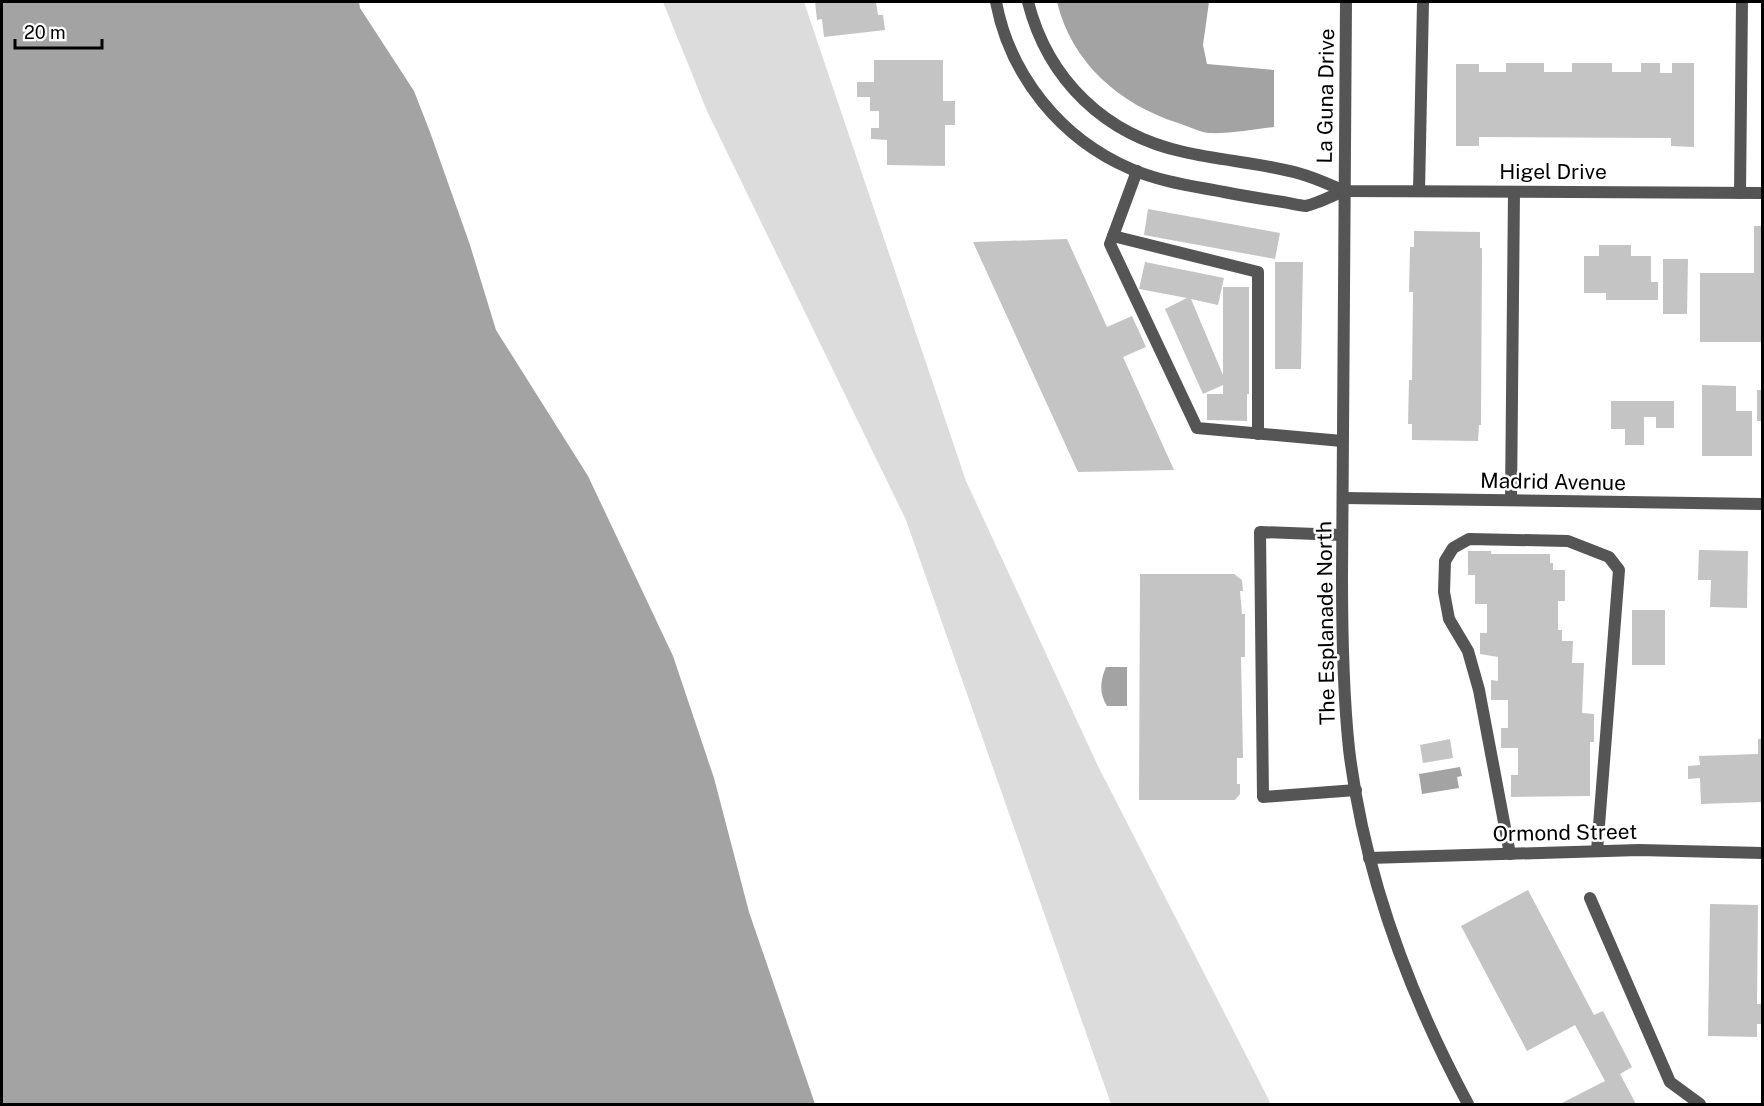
<svg xmlns="http://www.w3.org/2000/svg" width="1764" height="1106" viewBox="0 0 1764 1106" font-family="'Public Sans',sans-serif">
  <style>
    .green { fill: #dcdcdc }
    .water { fill: #a3a3a3 }
    .building { fill: #c4c4c4 }
    .lines { fill: none; stroke-linecap: round; stroke-linejoin: round }
    .service { stroke: #555; stroke-width: 12 }
    .minor { stroke: #555; stroke-width: 12 }
    .tertiary { stroke: #555; stroke-width: 12 }
    .labels { text-anchor: middle; stroke-width: 5; stroke-linejoin: round; paint-order: stroke }
    .street-label { font-size: 21px; fill: #000; stroke: #fff }
  </style>
  <rect width="100%" height="100%" fill="#fff"/>
  <polygon class="green" points="663,2 804,2 966,481 1098,766 1269,1100 1270,1104 1111,1104 906,520 707,111"/>
  <g class="water">
    <polygon points="2,2 359,2 360,8 414,91 430,132 470,245 496,330 588,476 673,656 714,778 749,912 815,1104 2,1104"/>
    <path d="M1057,2H1209L1203,45L1207,64L1274,70V127C1254,129 1229,134 1209,133C1199,132 1188,126 1178,123C1119,104 1072,63 1057,2Z"/>
    <path d="M1106,667H1127V706H1107C1099,693 1100,681 1106,667Z"/>
    <polygon points="1460,767 1462,776 1457,777 1459,788 1422,794 1419,774"/>
  </g>
  <g class="building">
    <polygon points="815,2 876,2 878,15 883,15 885,30 824,37 822,19 817,20"/>
    <polygon points="874,60 943,60 943,101 955,101 955,125 945,125 945,166 887,165 887,140 871,139 871,128 879,128 879,111 870,111 870,97 857,97 857,82 874,82"/>
    <polygon points="1506,63 1544,63 1544,72 1572,72 1572,63 1612,63 1612,72 1641,72 1641,63 1660,63 1660,73 1672,73 1672,63 1694,63 1694,147 1671,146 1671,138 1479,137 1479,146 1456,146 1456,64 1479,64 1479,72 1506,72"/>
    <polygon points="1148,209 1280,233 1275,259 1144,235"/>
    <polygon points="1754,226 1762,226 1762,342 1700,342 1700,273 1754,273"/>
    <polygon points="1414,231 1480,232 1480,248 1482,248 1481,425 1479,425 1478,441 1412,440 1412,424 1408,424 1409,380 1412,380 1413,292 1409,292 1410,247 1414,247"/>
    <polygon points="1067,239 1107,327 1132,316 1146,347 1123,357 1174,470 1078,472 973,242"/>
    <polygon points="1599,245 1631,245 1631,256 1651,256 1651,282 1658,282 1658,300 1606,300 1606,293 1584,293 1584,256 1599,256"/>
    <polygon points="1663,259 1688,259 1687,314 1663,314"/>
    <polygon points="1145,262 1224,278 1218,305 1191,299 1223,375 1223,287 1249,287 1249,394 1247,394 1247,421 1207,420 1207,394 1223,394 1223,385 1203,394 1165,309 1187,298 1139,289"/>
    <polygon points="1275,262 1303,262 1301,369 1275,369"/>
    <polygon points="1702,385 1736,386 1736,411 1752,411 1752,456 1702,456"/>
    <rect x="1757" y="390" width="5" height="31"/>
    <polygon points="1611,401 1674,401 1674,428 1656,428 1656,417 1644,417 1644,445 1625,445 1625,429 1611,429"/>
    <polygon points="1699,550 1748,551 1747,608 1710,607 1711,580 1698,580"/>
    <polygon points="1468,551 1491,551 1491,554 1550,554 1550,563 1553,563 1553,570 1565,570 1565,601 1558,601 1558,630 1562,630 1562,641 1573,641 1572,663 1584,663 1582,713 1594,714 1594,742 1590,742 1590,796 1511,797 1511,775 1518,775 1518,748 1501,748 1501,728 1508,728 1508,700 1491,700 1491,680 1498,681 1498,657 1480,654 1480,633 1487,633 1487,604 1475,604 1475,575 1468,575"/>
    <polygon points="1140,574 1234,574 1242,580 1243,591 1240,591 1242,614 1245,614 1245,657 1241,657 1243,758 1237,758 1237,784 1240,784 1240,794 1235,800 1139,800"/>
    <rect x="1632" y="610" width="33" height="55"/>
    <polygon points="1450,739 1453,758 1423,763 1420,745"/>
    <polygon points="1758,739 1762,739 1762,802 1701,804 1700,778 1688,779 1688,766 1700,765 1699,756 1758,754"/>
    <polygon points="1528,890 1594,1015 1603,1011 1632,1067 1620,1074 1636,1104 1560,1104 1605,1081 1575,1025 1527,1051 1461,926"/>
    <polygon points="1710,904 1758,905 1757,1004 1762,1004 1762,1024 1757,1024 1757,1037 1708,1036"/>
  </g>
  <g class="lines">
    <g class="service">
      <polyline points="1137,171 1110,244 1197,428 1342,441"/>
      <polyline points="1419,191 1423,2"/>
      <polyline points="1740,193 1742,2"/>
      <polyline points="1113,236 1258,272 1258,434"/>
      <polyline points="1511,500 1514,192"/>
      <polyline points="1342,535 1260,532 1263,797 1356,790"/>
      <polyline points="1510,854 1479,690 1468,651 1449,619 1444,592 1445,561 1453,548 1469,539 1568,541 1609,557 1619,570 1597,851"/>
      <polyline points="1590,898 1670,1082 1700,1104"/>
    </g>
    <g class="minor">
      <path d="M996,2C1010,76 1061,139 1131,169C1161,182 1193,186 1224,192C1244,196 1263,199 1283,202C1290,203 1299,206 1306,206C1316,204 1334,195 1344,191"/>
      <path d="M1028,2C1048,80 1105,135 1184,152C1223,161 1263,163 1301,174C1316,178 1330,185 1344,191L1762,193"/>
      <polyline points="1343,498 1762,504"/>
      <polyline points="1369,858 1639,850 1762,853"/>
    </g>
    <path class="tertiary" d="M1346,2L1342,577C1342,635 1343,692 1349,749C1364,874 1409,994 1468,1104"/>
  </g>
  <g class="labels">
    <g class="street-label">
      <text transform="translate(1326 96) rotate(-89)" y="7">La Guna Drive</text>
      <text x="1553" y="179">Higel Drive</text>
      <text transform="translate(1553 482) rotate(1)" y="7">Madrid Avenue</text>
      <text transform="translate(1326 623) rotate(-91)" y="7">The Esplanade North</text>
      <text transform="translate(1565 833) rotate(-1)" y="7">Ormond Street</text>
    </g>
  </g>
  <rect width="1764" height="1106" fill="none" stroke="#000000" stroke-width="6"/>
  <path d="M15 39v9h87v-9" fill="none" stroke="#000000" stroke-width="3"/>
  <text x="24" y="39" font-size="18" fill="#000000" stroke="#ffffff" stroke-width="4.5" paint-order="stroke">20 m</text>
</svg>
